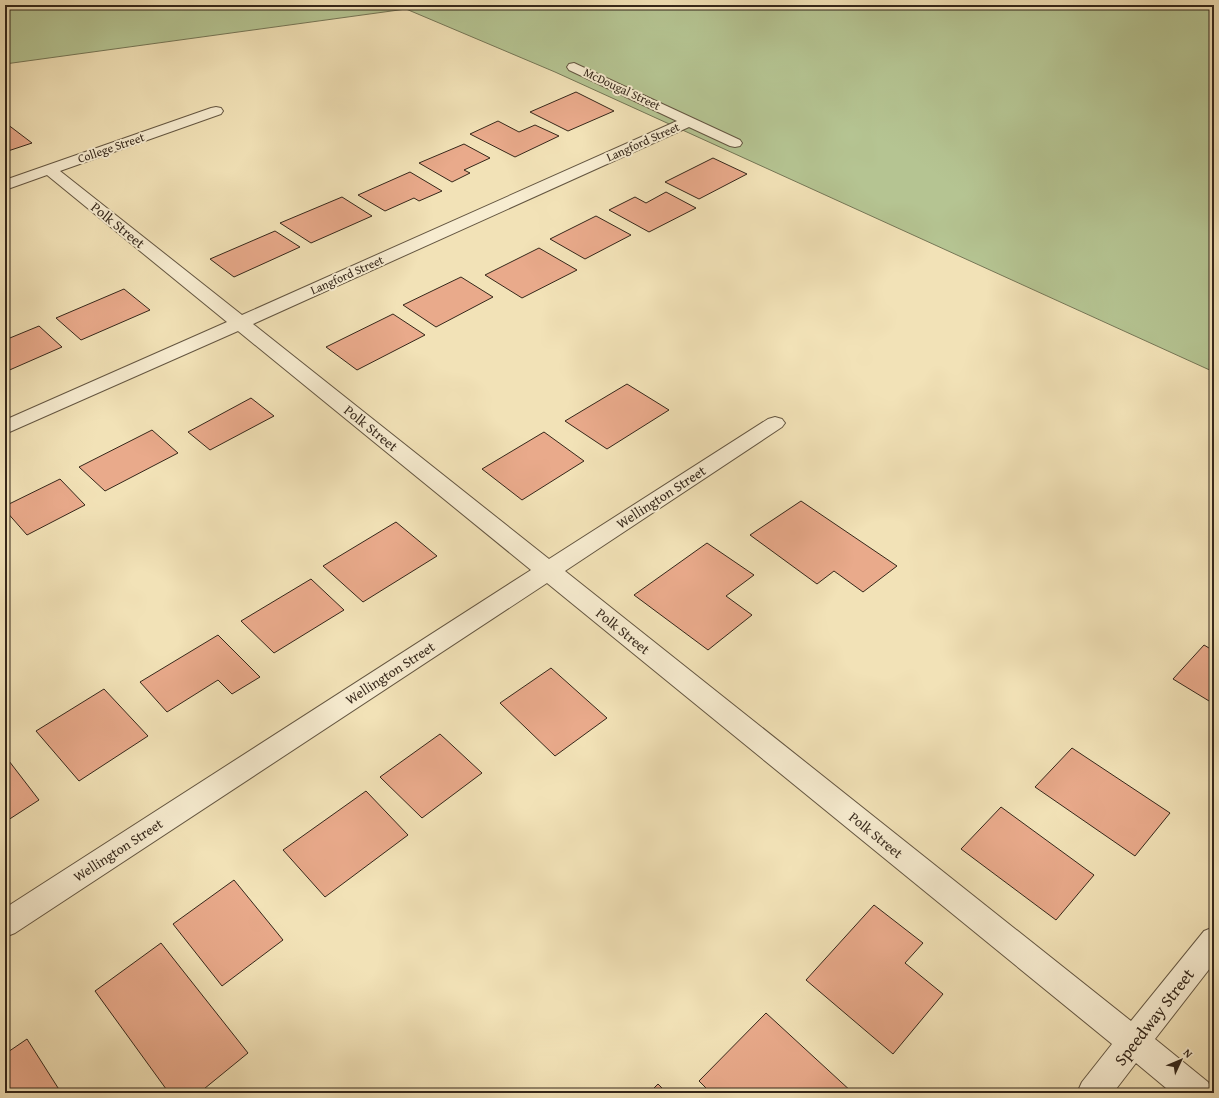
<svg xmlns="http://www.w3.org/2000/svg" width="1219" height="1098" viewBox="0 0 1219 1098" font-family="'Gentium Book Plus',serif">
  <style>
    .green { fill: #b5c492; stroke: #757656 }
    .building { fill: #e9aa8b; stroke: #35271a }
    .lines { fill: none; stroke-linecap: round; stroke-linejoin: round }
    .street-casing { stroke: #645641; stroke-width: 2 }
    .street { fill: #f7ecd0; fill-rule: evenodd }
    .labels { text-anchor: middle; stroke-width: 4; stroke-linejoin: round; paint-order: stroke }
    .far-street-label { font-size: 12px; fill: #35271a; stroke: #f7ecd0 }
    .street-label { font-size: 14px; fill: #35271a; stroke: #f7ecd0 }
    .near-street-label { font-size: 17px; fill: #35271a; stroke: #f7ecd0 }
  </style>
  <rect width="100%" height="100%" fill="#f2e2b7"/>
  <filter id="stains"><feTurbulence type="fractalNoise" baseFrequency=".005" numOctaves="4"/><feColorMatrix values="0 0 0 0 .2 0 0 0 0 .09 0 0 0 0 .02 0 0 0 .5 -.17"/></filter>
  <radialGradient id="worn" r=".72"><stop offset=".6" stop-color="#630" stop-opacity="0"/><stop offset="1" stop-color="#630" stop-opacity=".3"/></radialGradient>
  <polygon class="green" points="5,5 1214,5 1214,372 555,72 406,9 5,64"/>
  <g class="building">
    <polygon points="576,92 614,111 568,131 530,112"/>
    <polygon points="498,121 519,132 535,125 559,136 515,157 470,134"/>
    <polygon points="7,124 32,143 5,152 5,125"/>
    <polygon points="464,144 490,158 464,170 470,173 452,182 419,163"/>
    <polygon points="713,158 747,174 699,199 665,182"/>
    <polygon points="410,172 442,191 419,201 414,198 385,211 358,195"/>
    <polygon points="666,192 696,208 649,232 609,210 635,197 646,203"/>
    <polygon points="342,197 372,216 311,243 280,223"/>
    <polygon points="596,216 631,235 585,259 550,239"/>
    <polygon points="275,231 300,247 234,277 210,259"/>
    <polygon points="539,248 577,270 522,298 485,275"/>
    <polygon points="461,277 493,297 436,327 403,305"/>
    <polygon points="124,289 150,310 81,340 56,318"/>
    <polygon points="393,314 425,335 357,370 326,347"/>
    <polygon points="39,326 62,347 5,372 5,340"/>
    <polygon points="627,384 669,410 607,449 565,421"/>
    <polygon points="251,398 274,416 210,450 188,432"/>
    <polygon points="152,430 178,453 105,491 79,467"/>
    <polygon points="544,432 584,461 522,500 482,469"/>
    <polygon points="60,479 85,505 27,535 5,510 5,506"/>
    <polygon points="801,501 897,566 863,592 834,571 817,584 750,535"/>
    <polygon points="396,522 437,556 363,602 323,566"/>
    <polygon points="707,543 754,575 726,596 752,615 708,650 634,595"/>
    <polygon points="311,579 344,610 274,653 241,621"/>
    <polygon points="218,635 260,677 232,694 218,680 167,712 140,682"/>
    <polygon points="1204,645 1214,651 1214,704 1173,679"/>
    <polygon points="551,668 607,718 555,756 500,703"/>
    <polygon points="104,689 148,736 79,781 36,731"/>
    <polygon points="440,734 482,773 422,818 380,777"/>
    <polygon points="1072,748 1170,813 1135,856 1035,787"/>
    <polygon points="9,761 39,800 5,822 5,763"/>
    <polygon points="366,791 408,835 325,897 283,850"/>
    <polygon points="1001,807 1094,875 1056,920 961,849"/>
    <polygon points="234,880 283,940 222,986 173,924"/>
    <polygon points="874,905 923,943 905,963 943,994 893,1054 806,980"/>
    <polygon points="161,943 248,1053 199,1093 169,1093 95,991"/>
    <polygon points="766,1013 853,1093 711,1093 699,1081"/>
    <polygon points="27,1039 60,1091 57,1093 5,1093 5,1054"/>
    <polygon points="658,1084 667,1093 649,1093"/>
  </g>
  <g class="lines">
    <g class="street-casing">
      <polygon id="street" points="574,63 740,140 742,143 740,146 735,147 730,146 689,127 253,324 549,559 768,419 775,417 782,419 785,423 782,427 565,571 1131,1021 1204,931 1214,927 1214,963 1155,1039 1208,1082 1213,1093 1172,1093 1136,1063 1113,1093 1077,1093 1082,1082 1112,1044 547,583 15,933 5,937 5,908 531,570 238,331 5,434 5,420 227,322 47,175 5,190 5,180 211,108 216,107 221,108 223,111 221,114 60,171 242,315 677,121 569,70 567,67 569,64"/>
    </g>
    <use href="#street" class="street"/>
  </g>
  <g class="labels">
    <g class="far-street-label">
      <text transform="translate(622 89) rotate(25)" y="4">McDougal Street</text>
      <text transform="translate(643 142) rotate(-24)" y="4">Langford Street</text>
      <text transform="translate(111 148) rotate(-19)" y="4">College Street</text>
      <text transform="translate(347 275) rotate(-24)" y="4">Langford Street</text>
    </g>
    <g class="street-label">
      <text transform="translate(118 225) rotate(39)" y="5">Polk Street</text>
      <text transform="translate(371 428) rotate(39)" y="5">Polk Street</text>
      <text transform="translate(661 497) rotate(-33)" y="5">Wellington Street</text>
      <text transform="translate(623 631) rotate(39)" y="5">Polk Street</text>
      <text transform="translate(390 673) rotate(-33)" y="5">Wellington Street</text>
      <text transform="translate(876 835) rotate(39)" y="5">Polk Street</text>
      <text transform="translate(118 850) rotate(-33)" y="5">Wellington Street</text>
    </g>
    <g class="near-street-label">
      <text transform="translate(1154 1017) rotate(-52)" y="6">Speedway Street</text>
    </g>
  </g>
  <rect width="1219" height="1098" fill="none" stroke="#f2e2b7" stroke-width="20"/>
  <rect x="6" y="6" width="1207" height="1086" fill="none" stroke="#35271a" stroke-width="2"/>
  <rect x="10" y="10" width="1199" height="1078" fill="none" stroke="#35271a"/>
  <g transform="translate(1181 1060) rotate(46)" stroke="#f7ecd0" stroke-width="3" paint-order="stroke">
  <path d="M0-3L7 15L0 10L-7 15Z" fill="#35271a"/>
  <text y="-6" font-size="11" font-weight="bold" text-anchor="middle" fill="#35271a">N</text>
  </g>
  <rect width="100%" height="100%" filter="url(#stains)"/>
  <rect width="100%" height="100%" fill="url(#worn)"/>
</svg>
